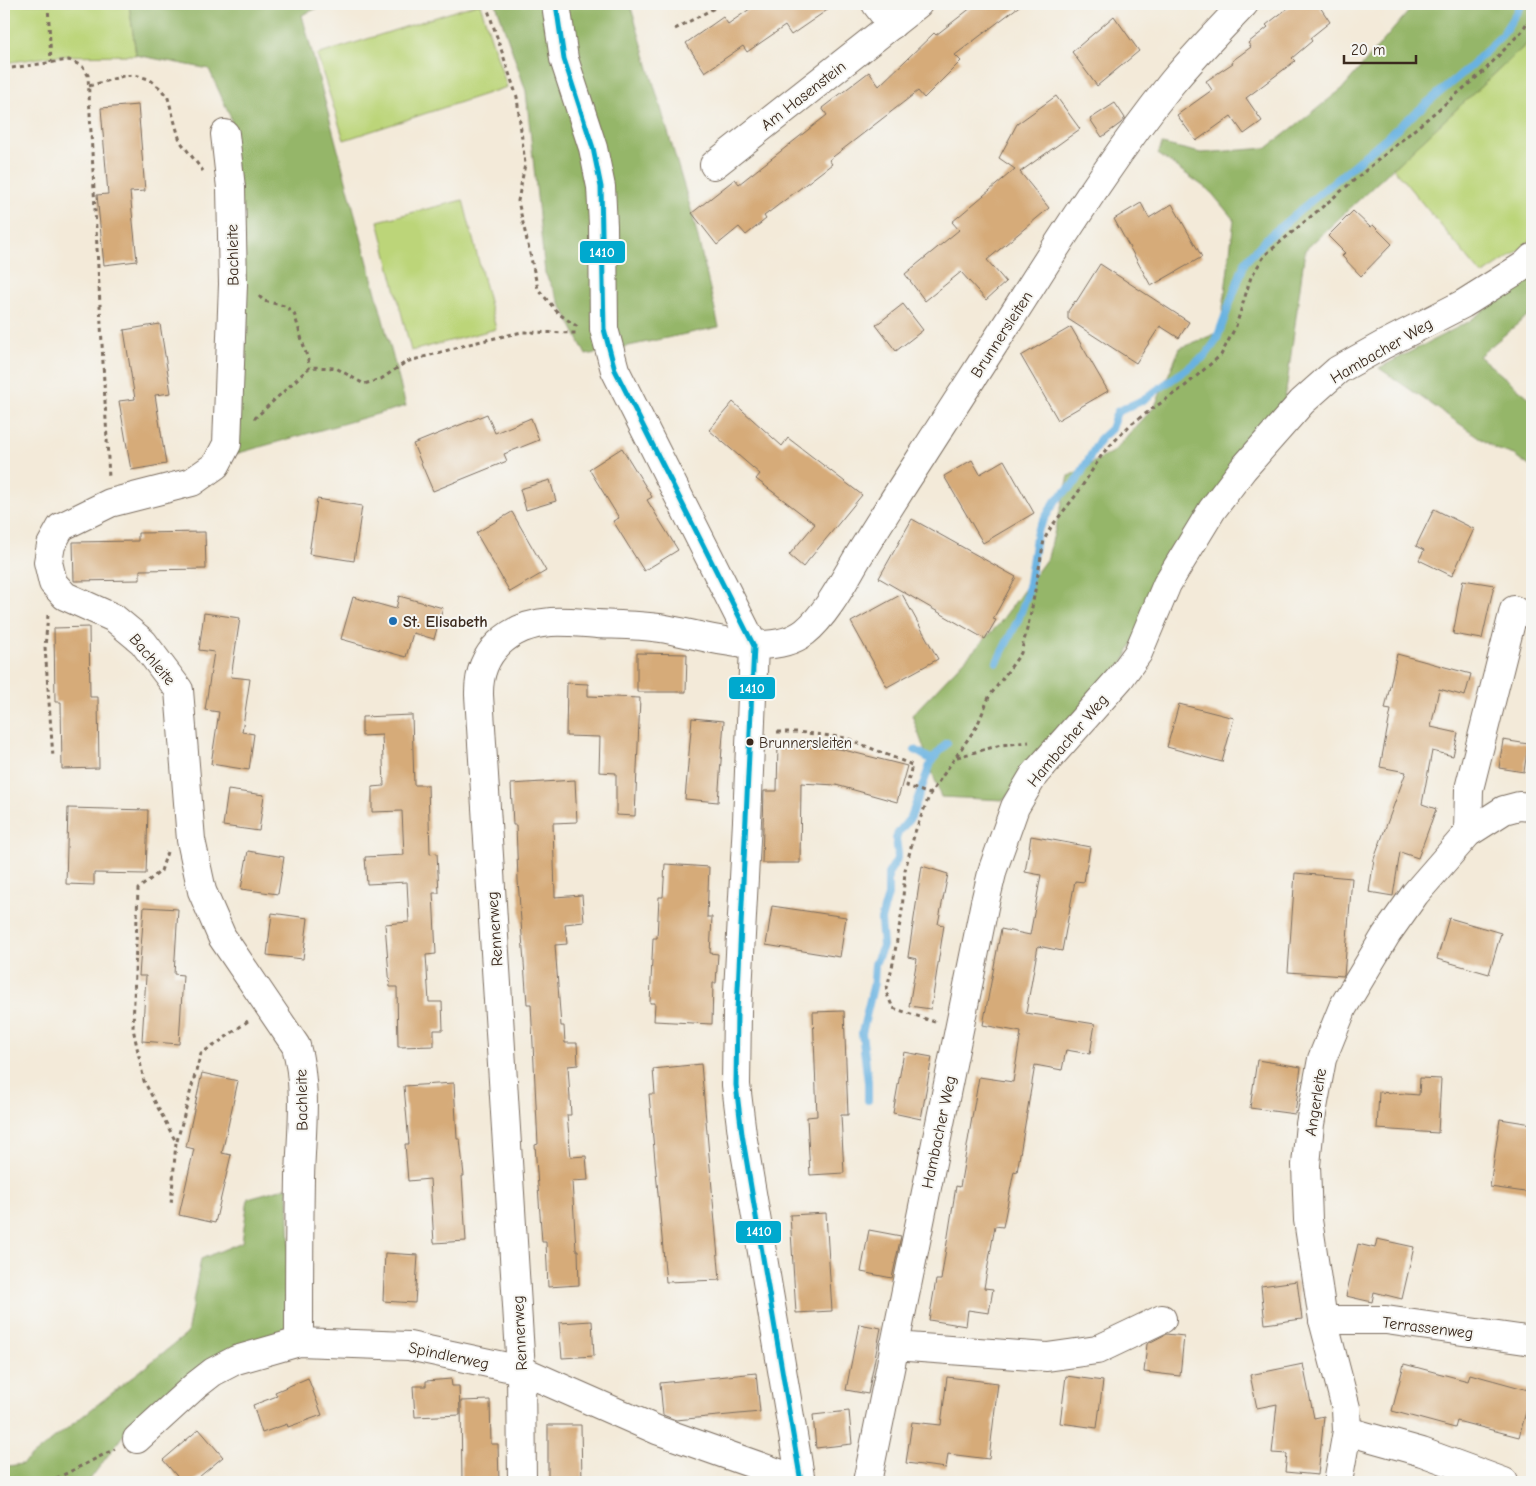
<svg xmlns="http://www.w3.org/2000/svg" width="1536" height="1486" viewBox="0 0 1536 1486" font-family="'Comic Neue',sans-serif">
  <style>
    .green { fill: #bcd579; stroke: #7c804c }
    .forest { fill: #95b669; stroke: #687044 }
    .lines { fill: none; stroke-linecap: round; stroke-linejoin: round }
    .stream { stroke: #69b2e1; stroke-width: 8 }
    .building { fill: #d6ab79 }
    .minor-casing { stroke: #7b6d5f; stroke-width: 30 }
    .path { stroke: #7b6d5f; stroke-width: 3; stroke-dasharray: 4 4; stroke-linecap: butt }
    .minor { stroke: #fff; stroke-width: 28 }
    .bus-1-casing { stroke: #f6f6f2; stroke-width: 9 }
    .bus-1 { stroke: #00a9ce; stroke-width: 5 }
    .poi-dot { fill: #1f6fb2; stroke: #f6f6f2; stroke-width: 2 }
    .bus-dot { fill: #3b2a1e; stroke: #f6f6f2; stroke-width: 2 }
    .labels { text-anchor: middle; stroke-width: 4; stroke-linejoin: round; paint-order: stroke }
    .bus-label { font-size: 15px; fill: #3b2a1e; stroke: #f6f6f2; text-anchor: start }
    .street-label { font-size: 16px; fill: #3b2a1e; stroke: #f6f6f2 }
    .poi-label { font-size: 16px; font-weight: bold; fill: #3b2a1e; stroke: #f6f6f2; text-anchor: start }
    .line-badge { stroke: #f6f6f2; stroke-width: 2 }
    .badge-label { font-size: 14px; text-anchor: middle; font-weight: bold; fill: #fff }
  </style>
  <rect width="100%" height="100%" fill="#f6f6f2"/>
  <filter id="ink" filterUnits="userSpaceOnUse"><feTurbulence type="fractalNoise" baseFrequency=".02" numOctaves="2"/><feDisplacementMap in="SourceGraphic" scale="10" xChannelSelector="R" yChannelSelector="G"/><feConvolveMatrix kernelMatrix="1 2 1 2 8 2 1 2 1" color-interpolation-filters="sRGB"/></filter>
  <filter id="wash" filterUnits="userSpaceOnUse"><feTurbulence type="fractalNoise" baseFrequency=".0096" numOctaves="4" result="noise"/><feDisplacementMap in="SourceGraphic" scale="20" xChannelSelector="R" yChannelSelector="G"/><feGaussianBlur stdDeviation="1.12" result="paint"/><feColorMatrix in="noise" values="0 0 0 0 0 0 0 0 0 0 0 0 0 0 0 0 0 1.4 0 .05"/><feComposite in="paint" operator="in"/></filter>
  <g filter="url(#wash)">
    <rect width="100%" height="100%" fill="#f3ead9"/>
    <g class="green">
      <polygon points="4,4 129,4 136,55 55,56 4,63"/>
      <polygon points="477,4 480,4 507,87 344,140 317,55"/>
      <polygon points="1532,39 1532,239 1517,252 1482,275 1393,168"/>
      <polygon points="463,200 496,329 411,351 378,221"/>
    </g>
    <g class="forest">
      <polygon points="129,4 327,4 302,15 406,406 235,454 239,255 231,118 209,69 136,55"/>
      <polygon points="496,4 630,4 692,213 719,327 586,355 545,273 526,91"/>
      <polygon points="1415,4 1532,4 1532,39 1305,250 1285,399 1181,540 1121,667 1004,800 941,797 912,715 999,624 1048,557 1069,476 1114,451 1155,406 1180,348 1220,332 1234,220 1210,191 1158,154 1162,144 1201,153 1267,148 1342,89"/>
      <polygon points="1532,275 1532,312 1479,356 1532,400 1532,468 1514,455 1496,449 1379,368 1468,322"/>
      <polygon points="288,1187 292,1328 252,1344 127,1430 88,1482 4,1482 4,1464 8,1466 22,1464 187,1334 201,1259 242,1242 248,1198"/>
    </g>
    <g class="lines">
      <g class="stream">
        <polyline points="997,662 1018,620 1027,595 1037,531 1056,500 1076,482 1100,439 1111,429 1117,412 1143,400 1205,356 1216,341 1245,262 1266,239 1471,66 1502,35 1522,4"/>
        <polyline points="915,750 932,760"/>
        <polyline points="868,1100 868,1082 862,1033 874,983 875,964 883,946 881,920 888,895 888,874 896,861 898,854 896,839 898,833 911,817 932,760 947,743"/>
      </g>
    </g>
    <g id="blocks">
      <g class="building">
        <polygon points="757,4 836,4 791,35 785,26 747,52 743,46 705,72 686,43 723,17 728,24"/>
        <polygon points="976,4 1022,4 955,55 961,61 924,98 918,91 829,160 832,164 764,216 766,219 746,235 739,227 717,245 692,213 735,179 739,184 827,115 822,108 869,72 879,86 934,33 936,35"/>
        <polygon points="1293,4 1318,4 1330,22 1310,38 1312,41 1292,58 1295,61 1246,98 1262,121 1244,134 1231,116 1196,141 1177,115 1212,90 1206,81 1233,63 1232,61 1251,47 1248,43 1268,27 1266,25"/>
        <polygon points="1114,16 1139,51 1097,86 1072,52"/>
        <polygon points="1056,96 1080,129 1020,172 1049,208 987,260 1006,282 986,300 961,272 925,301 905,274 959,230 952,222 1015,169 999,158 1017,124"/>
        <polygon points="1115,103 1125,118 1121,123 1102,137 1090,119"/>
        <polygon points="138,105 145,191 130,192 137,261 104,265 97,195 108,194 101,108"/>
        <polygon points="1141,203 1149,218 1172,204 1202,257 1151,286 1114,219"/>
        <polygon points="1353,211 1370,227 1373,225 1392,244 1361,276 1342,256 1345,253 1328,236"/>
        <polygon points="1100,264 1189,322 1179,338 1160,326 1136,363 1068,319 1068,311 1075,301 1076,302"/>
        <polygon points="903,304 923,330 896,351 876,325"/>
        <polygon points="160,324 171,393 155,395 166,464 131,470 119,401 135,399 124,330"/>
        <polygon points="1071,327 1108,391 1058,420 1021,356"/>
        <polygon points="733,402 782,446 788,438 862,495 803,567 789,555 815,524 756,479 760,474 709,430"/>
        <polygon points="487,414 495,433 531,418 539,440 504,454 507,461 433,491 413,444"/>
        <polygon points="622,448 652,497 647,500 678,550 644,571 613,521 619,518 589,469"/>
        <polygon points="972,460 980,474 1004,460 1034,513 983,543 944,476"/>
        <polygon points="550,480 556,501 526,510 520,489"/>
        <polygon points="317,499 362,506 354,561 309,554"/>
        <polygon points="1434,509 1474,529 1452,576 1419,560 1424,550 1416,546"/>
        <polygon points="512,512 546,571 510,592 476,533"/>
        <polygon points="912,519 1016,577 993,619 996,620 985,639 879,578"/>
        <polygon points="205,532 206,569 140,570 140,580 74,581 73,542 138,541 138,533"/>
        <polygon points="1463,580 1494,585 1482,639 1453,634"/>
        <polygon points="902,594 938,659 887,687 851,622"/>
        <polygon points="399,596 443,608 434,639 413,633 406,657 341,639 353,597 396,609"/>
        <polygon points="204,613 240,618 231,677 250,679 242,732 254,734 249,770 211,764 219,712 205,710 214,652 199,650"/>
        <polygon points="89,627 90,697 98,697 99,768 62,769 61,702 55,702 54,628"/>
        <polygon points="637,653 687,654 686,692 637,692"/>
        <polygon points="1397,654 1471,674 1465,696 1439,689 1431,727 1458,733 1453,756 1432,751 1422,804 1436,809 1418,858 1400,852 1393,896 1369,892 1374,859 1406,772 1380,767 1391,710 1385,709"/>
        <polygon points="567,683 588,684 588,696 640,698 635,816 616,815 616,773 599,772 600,737 566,736"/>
        <polygon points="1179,704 1234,718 1222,762 1167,747"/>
        <polygon points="412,715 414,785 428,785 430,854 437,853 439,893 433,893 436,954 426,955 429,1002 442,1002 443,1030 434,1030 434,1046 398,1047 397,987 390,987 385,924 409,922 407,882 367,884 365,857 404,855 402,811 372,812 372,787 384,786 382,735 362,736 362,717"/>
        <polygon points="692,718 724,721 718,802 685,799"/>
        <polygon points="1503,740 1528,744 1524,772 1499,768"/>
        <polygon points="778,744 840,749 907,766 897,802 836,785 801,783 800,863 762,863 764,791 777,791"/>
        <polygon points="575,780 577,822 553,823 555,897 582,895 584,922 565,924 567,944 555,945 561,1026 564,1026 565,1043 577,1043 578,1065 568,1066 571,1115 567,1115 571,1157 586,1156 588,1180 572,1181 576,1250 578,1250 579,1285 548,1287 546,1242 542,1242 535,1145 538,1144 531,1004 527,1004 518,880 516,825 513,825 511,784"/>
        <polygon points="228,790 264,795 259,831 223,826"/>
        <polygon points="68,808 148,810 146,874 94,873 94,885 66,884"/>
        <polygon points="1031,836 1090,847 1084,882 1075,881 1062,951 1038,946 1026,1013 1095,1024 1090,1054 1066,1050 1062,1070 1035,1065 1017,1172 1014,1171 1003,1227 995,1226 984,1288 993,1289 989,1313 968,1310 966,1326 929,1320 936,1280 941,1280 956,1186 960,1187 979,1077 1013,1082 1021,1032 983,1025 1001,929 1030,935 1041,875 1025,872"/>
        <polygon points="248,851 284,857 278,894 241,889"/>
        <polygon points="665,864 709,867 707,917 712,917 710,953 718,954 716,983 713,983 712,1024 654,1021 655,1003 650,1003 653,938 657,938 659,897 663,897"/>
        <polygon points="922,866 948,874 938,924 944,925 931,1009 909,1006 917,959 908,957"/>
        <polygon points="1295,873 1352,878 1344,976 1288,972"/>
        <polygon points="772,906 846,917 840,957 766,945"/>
        <polygon points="144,907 178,909 174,974 183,975 179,1044 142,1041 146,976 139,976"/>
        <polygon points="272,913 308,918 303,959 267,955"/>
        <polygon points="1449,918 1501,933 1489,974 1437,959"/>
        <polygon points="844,1011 848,1115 841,1115 844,1173 810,1175 807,1117 817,1116 813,1012"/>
        <polygon points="904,1052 932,1057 921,1119 893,1113"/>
        <polygon points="1257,1060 1301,1067 1295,1114 1250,1108"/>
        <polygon points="701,1064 720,1280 666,1282 649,1094 655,1094 653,1069"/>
        <polygon points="202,1073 238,1081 222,1153 231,1155 215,1223 179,1215 194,1149 186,1147"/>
        <polygon points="1420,1078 1441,1079 1438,1133 1377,1129 1379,1092 1419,1095"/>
        <polygon points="454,1083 457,1139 460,1139 464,1176 462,1176 466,1241 434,1243 430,1179 408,1181 405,1144 409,1144 404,1086"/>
        <polygon points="1500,1119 1532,1124 1532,1193 1490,1187"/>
        <polygon points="826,1213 832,1311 796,1313 790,1215"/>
        <polygon points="869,1230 901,1236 892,1278 861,1272"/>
        <polygon points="1377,1239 1414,1247 1402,1299 1374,1292 1372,1302 1346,1296 1358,1244 1375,1248"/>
        <polygon points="385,1253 418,1255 415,1303 383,1301"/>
        <polygon points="1297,1281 1302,1319 1265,1324 1261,1286"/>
        <polygon points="592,1321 594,1356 562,1358 559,1323"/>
        <polygon points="859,1324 881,1328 868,1394 846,1390"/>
        <polygon points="1166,1334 1184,1336 1180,1376 1144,1372 1147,1344"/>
        <polygon points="1303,1364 1314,1418 1324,1416 1318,1475 1285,1472 1287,1454 1272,1453 1277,1404 1257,1408 1250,1375"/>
        <polygon points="1404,1364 1468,1381 1470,1374 1532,1391 1519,1437 1457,1421 1455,1428 1392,1411"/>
        <polygon points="756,1373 760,1412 676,1420 663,1415 660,1383"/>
        <polygon points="1066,1376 1103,1381 1097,1428 1060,1423"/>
        <polygon points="947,1377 998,1383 989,1459 948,1454 946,1468 906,1463 912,1422 941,1425"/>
        <polygon points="308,1378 322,1415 288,1427 287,1424 262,1433 253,1405 277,1396 275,1392"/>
        <polygon points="451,1379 452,1386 459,1386 460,1415 415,1417 413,1386 426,1386 426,1381"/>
        <polygon points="490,1400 491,1444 498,1444 499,1482 462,1482 461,1401"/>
        <polygon points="849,1411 852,1444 816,1448 813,1415"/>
        <polygon points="548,1425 581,1425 582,1482 548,1482"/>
        <polygon points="199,1429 223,1457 193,1482 182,1482 163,1460"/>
      </g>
    </g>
  </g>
  <g filter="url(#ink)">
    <use href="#blocks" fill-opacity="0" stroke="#7b6d5f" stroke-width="1"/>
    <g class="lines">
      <g class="minor-casing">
        <g id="minor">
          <polyline points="556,4 564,59 593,148 601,187 603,226 604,329 615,370 754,646 747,821 737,1011 736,1085 742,1134 801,1482"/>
          <polyline points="876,4 892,25"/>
          <path d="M225,134L231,188L233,284L227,444L216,465L192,482L110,503L61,527L51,545L48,562L53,583L65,596L114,618L143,642L179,690L191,840L202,891L222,937L296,1046C308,1089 301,1134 300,1178C299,1233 299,1287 299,1342"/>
          <polyline points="714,165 918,4"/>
          <polyline points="1468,833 1469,789 1514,610"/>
          <polyline points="1323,1320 1386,1320 1532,1341"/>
          <polyline points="894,1346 1047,1357 1097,1350 1162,1319"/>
          <polyline points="1347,1431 1422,1452 1504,1482"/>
          <polyline points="137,1439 195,1386 213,1372 236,1360 299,1342 409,1346 521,1370 657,1430 801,1481"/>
          <path d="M522,1482L521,1370L479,695C478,652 509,625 551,622C566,621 582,623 597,624C618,625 639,625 660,628C701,634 769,660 805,632C827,614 843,582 858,557C879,523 900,490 922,456C961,395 1001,334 1040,272C1081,208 1123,144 1171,84C1194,56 1219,30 1244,4"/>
          <polyline points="867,1482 985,902 993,869 1015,807 1034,775 1120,678 1138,653 1167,584 1212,510 1243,469 1302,402 1338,370 1383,345 1463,304 1525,265 1532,258"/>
          <polyline points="1338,1482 1347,1431 1346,1408 1323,1320 1308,1220 1306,1165 1310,1124 1322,1059 1343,1007 1386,935 1415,894 1468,833 1504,810 1519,806 1532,807"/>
        </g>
      </g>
      <g class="path">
        <polyline points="48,4 51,62"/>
        <polyline points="486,4 517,97 525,164 518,201 538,289 559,314 578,327"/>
        <polyline points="675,29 722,4"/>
        <polyline points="4,69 69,60 82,66 88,75 109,478"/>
        <polyline points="89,86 123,76 135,75 149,79 160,88 168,98 180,141 203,171"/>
        <polyline points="259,296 264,301 285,306 294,313 310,367"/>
        <polyline points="254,419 310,367 336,368 364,384 381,379 406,362 473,343 522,332 578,333"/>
        <polyline points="48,615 45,647 53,757"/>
        <polyline points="777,732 798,732 846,738 912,765 907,786 930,794"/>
        <polyline points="957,757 1001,745 1029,742"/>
        <polyline points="167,852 161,871 138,889 133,1028 144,1081 176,1142 171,1205"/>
        <polyline points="935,1022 893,1008 886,992 893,963 902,911 905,870 915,832 930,794 977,726 989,697 1021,653 1031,613 1044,540 1051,527 1077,494 1103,453 1131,424 1185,386 1221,355 1236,326 1251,277 1265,255 1483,72 1522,31 1532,14"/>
        <polyline points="177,1141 201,1053 215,1045 248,1021"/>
        <polyline points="49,1482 115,1449"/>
      </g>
      <use href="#minor" class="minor"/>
      <g class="bus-1-casing">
        <polyline id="bus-1" points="556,4 564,59 593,148 601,187 604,329 615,370 754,646 737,1011 736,1085 742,1134 801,1482"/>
      </g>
      <use href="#bus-1" class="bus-1"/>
    </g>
  </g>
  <circle class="poi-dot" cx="393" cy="621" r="5"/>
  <circle class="bus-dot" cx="750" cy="742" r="4.5"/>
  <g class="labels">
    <g class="bus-label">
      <text x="759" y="748">Brunnersleiten</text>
    </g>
    <g class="street-label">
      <text transform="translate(803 95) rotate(-38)" y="6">Am Hasenstein</text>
      <text transform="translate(232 255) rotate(-91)" y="6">Bachleite</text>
      <text transform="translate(1001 334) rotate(-57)" y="6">Brunnersleiten</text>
      <text transform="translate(1381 350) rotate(-30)" y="6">Hambacher Weg</text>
      <text transform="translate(153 659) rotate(50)" y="6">Bachleite</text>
      <text transform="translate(1067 740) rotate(-50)" y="6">Hambacher Weg</text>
      <text transform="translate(494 929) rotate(-94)" y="6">Rennerweg</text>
      <text transform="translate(301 1100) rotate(-91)" y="6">Bachleite</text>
      <text transform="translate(1315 1102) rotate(-81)" y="6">Angerleite</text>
      <text transform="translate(938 1132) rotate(-78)" y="6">Hambacher Weg</text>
      <text transform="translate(1428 1327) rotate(7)" y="6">Terrassenweg</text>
      <text transform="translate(519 1333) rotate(-93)" y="6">Rennerweg</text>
      <text transform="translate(449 1355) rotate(12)" y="6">Spindlerweg</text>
    </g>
    <g class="poi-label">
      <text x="403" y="627">St. Elisabeth</text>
    </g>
  </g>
  <g class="line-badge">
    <rect x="579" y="240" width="47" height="24" rx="5" fill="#00a9ce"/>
    <rect x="728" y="676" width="48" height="24" rx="5" fill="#00a9ce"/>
    <rect x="735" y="1220" width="47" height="24" rx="5" fill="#00a9ce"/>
  </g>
  <g class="badge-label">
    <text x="602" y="257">1410</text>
    <text x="752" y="693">1410</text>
    <text x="759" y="1236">1410</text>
  </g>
  <rect width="1536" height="1486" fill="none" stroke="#f6f6f2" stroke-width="20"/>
  <path d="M1344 55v8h72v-8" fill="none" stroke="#3b2a1e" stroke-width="2.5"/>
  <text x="1351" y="55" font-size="15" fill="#3b2a1e" stroke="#f6f6f2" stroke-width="4" paint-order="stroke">20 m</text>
</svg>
